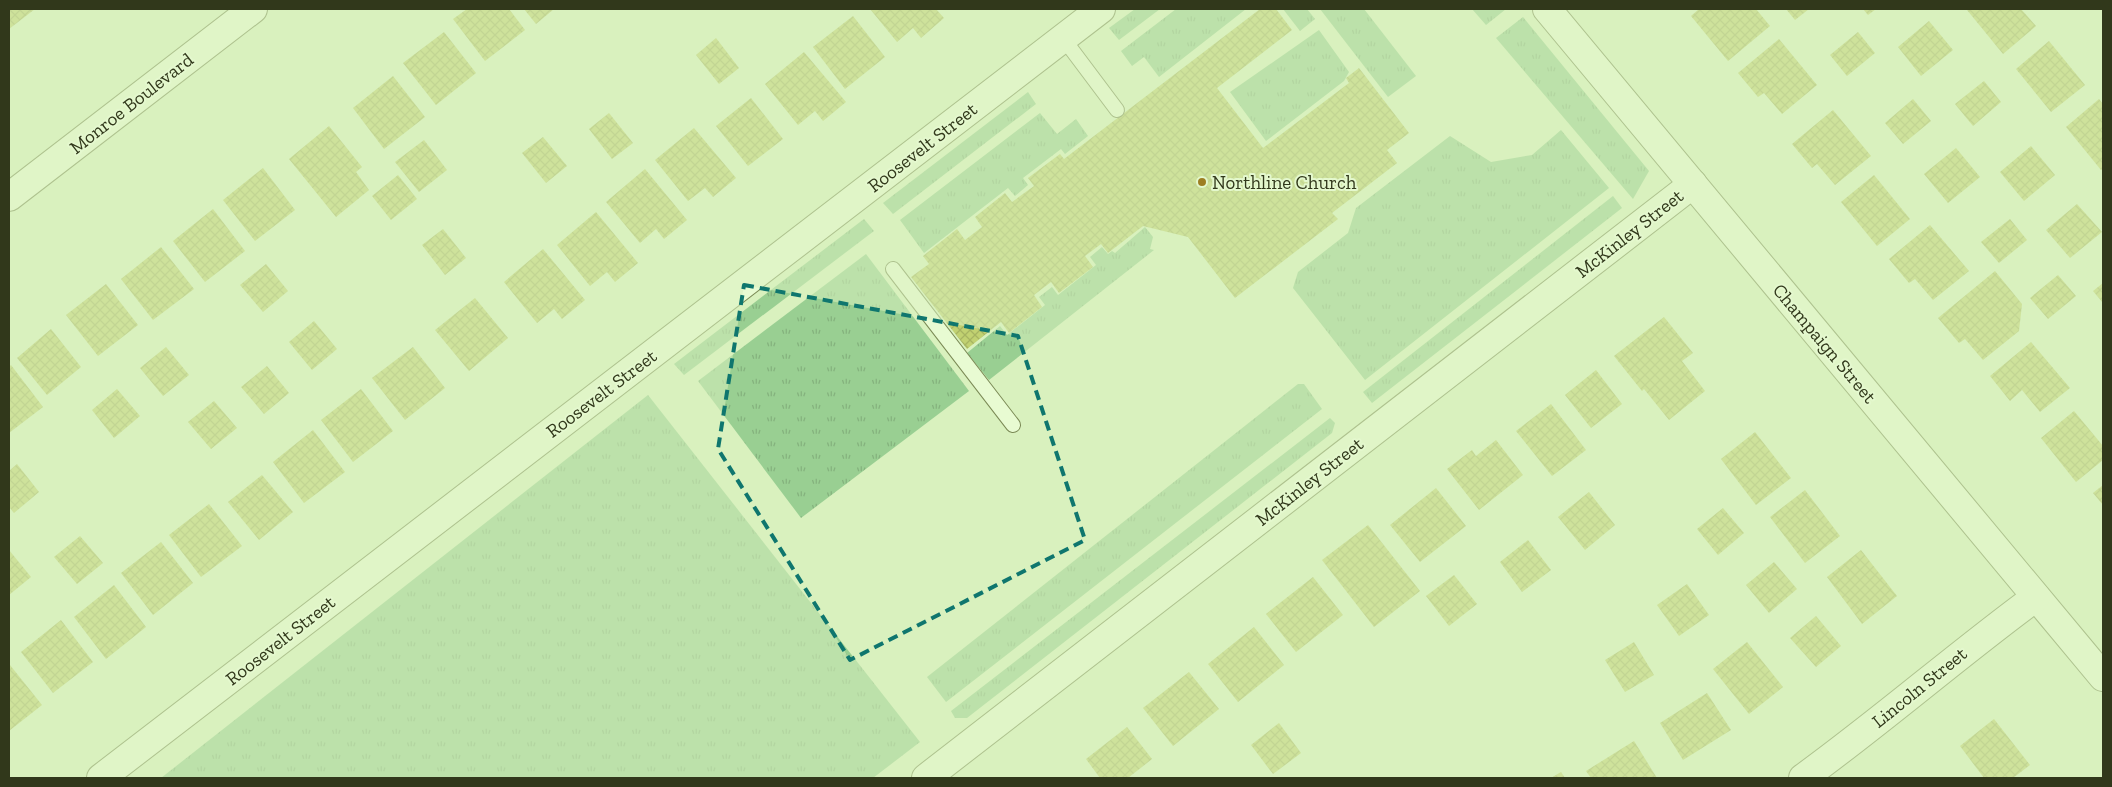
<svg xmlns="http://www.w3.org/2000/svg" width="2112" height="787" viewBox="0 0 2112 787" font-family="'Zilla Slab',serif">
  <style>
    .grass { fill: url(#grass-tufts) }
    .building { fill: url(#building-cross-hatch) }
    .lines { fill: none; stroke-linecap: round; stroke-linejoin: round }
    .service-casing { stroke: #7b8a56; stroke-width: 16 }
    .minor-casing { stroke: #7b8a56; stroke-width: 30 }
    .tertiary-casing { stroke: #7b8a56; stroke-width: 30 }
    .service { stroke: #e8fbd2; stroke-width: 14 }
    .minor { stroke: #e8fbd2; stroke-width: 28 }
    .tertiary { stroke: #e8fbd2; stroke-width: 28 }
    .marked { fill: none; stroke: #0f766e; stroke-width: 4; stroke-dasharray: 10 6; stroke-linejoin: round }
    .poi-dot { fill: #9d7e22; stroke: #e4f8ce; stroke-width: 2 }
    .labels { text-anchor: middle; stroke-width: 4; stroke-linejoin: round; paint-order: stroke }
    .street-label { font-size: 19px; fill: #31381b; stroke: #e4f8ce }
    .poi-label { font-size: 19px; fill: #31381b; stroke: #e4f8ce; text-anchor: start }
  </style>
  <defs>
    <pattern id="grass-tufts" width="24" height="20" patternUnits="userSpaceOnUse" patternTransform="scale(1.25)"><rect width="24" height="20" fill="#99cf92"/><path d="M3 7l-1-3M5 7V3M7 7l1-3M15 17l-1-3M17 17v-4M19 17l1-3" fill="none" stroke="#84b27d"/></pattern>
    <pattern id="building-cross-hatch" width="8" height="8" patternUnits="userSpaceOnUse" patternTransform="scale(1.25)"><rect width="8" height="8" fill="#c1d171"/><path d="M0 0l8 8M0 8l8-8" fill="none" stroke="#a6b461"/></pattern>
  </defs>
  <rect width="100%" height="100%" fill="#d9f1be"/>
  <g class="grass">
    <polygon points="1135,9 1160,9 1119,40 1109,28"/>
    <polygon points="1176,9 1246,9 1159,77 1144,57 1132,66 1121,51"/>
    <polygon points="1283,9 1307,9 1315,19 1300,31"/>
    <polygon points="1320,9 1364,9 1416,76 1388,97"/>
    <polygon points="1472,9 1506,9 1486,25"/>
    <polygon points="1523,17 1649,171 1633,199 1496,38"/>
    <polygon points="1319,30 1349,72 1344,81 1266,141 1230,92"/>
    <polygon points="1028,92 1036,104 893,214 883,203"/>
    <polygon points="1040,113 1057,134 1076,119 1088,136 1065,154 1061,149 1023,178 1028,185 1015,196 1008,188 924,253 900,220"/>
    <polygon points="1561,130 1609,188 1365,380 1293,288 1298,272 1348,233 1356,208 1450,136 1491,162 1532,155"/>
    <polygon points="1613,196 1622,208 1372,403 1363,392"/>
    <polygon points="864,219 874,231 684,375 674,364"/>
    <polygon points="1145,227 1153,237 1150,249 1154,250 989,380 967,353 1000,326 1007,335 1045,305 1039,297 1052,287 1058,295 1096,265 1090,257 1102,247 1108,254 1112,251 1115,253"/>
    <polygon points="866,254 969,391 801,518 698,381"/>
    <polygon points="1298,384 1304,384 1322,409 946,702 927,677"/>
    <polygon points="648,395 920,742 873,778 161,778"/>
    <polygon points="1330,418 1335,423 1332,433 967,718 955,718 951,711"/>
  </g>
  <g class="building">
    <polygon points="9,9 35,9 9,29"/>
    <polygon points="467,9 509,9 525,30 485,61 453,19"/>
    <polygon points="524,9 554,9 536,24"/>
    <polygon points="870,9 936,9 944,18 921,38 913,28 897,42"/>
    <polygon points="1260,9 1276,9 1292,30 1217,88 1263,148 1349,83 1346,78 1359,68 1409,133 1387,150 1397,163 1332,213 1338,219 1235,298 1188,237 1143,226 1108,253 1101,244 1085,256 1093,267 1059,293 1051,282 1034,295 1042,307 1009,333 1001,322 967,349 911,277 929,264 923,256 957,229 965,240 982,227 975,217 1005,193 1012,202 1034,186 1028,178 1060,154 1064,159"/>
    <polygon points="1699,9 1756,9 1770,26 1728,61 1691,16"/>
    <polygon points="1786,9 1809,9 1795,20"/>
    <polygon points="1863,9 1876,9 1868,15"/>
    <polygon points="1968,9 2021,9 2036,26 2003,54 1967,10"/>
    <polygon points="853,16 885,57 845,89 813,47"/>
    <polygon points="1929,21 1953,50 1921,76 1898,47"/>
    <polygon points="444,32 476,73 436,105 403,63"/>
    <polygon points="1858,32 1875,53 1847,76 1830,55"/>
    <polygon points="716,38 739,68 719,84 696,55"/>
    <polygon points="1779,39 1817,85 1782,114 1764,93 1758,97 1738,73"/>
    <polygon points="2049,41 2085,85 2051,112 2016,69"/>
    <polygon points="804,52 846,102 823,121 815,111 798,125 765,84"/>
    <polygon points="393,76 425,117 384,149 353,108"/>
    <polygon points="1984,81 2001,102 1973,126 1955,104"/>
    <polygon points="751,98 783,139 748,166 716,126"/>
    <polygon points="1913,99 1931,121 1903,144 1885,123"/>
    <polygon points="2099,99 2103,104 2103,169 2101,170 2066,127"/>
    <polygon points="1833,110 1871,156 1835,185 1817,164 1812,168 1792,144"/>
    <polygon points="609,113 633,143 612,159 589,129"/>
    <polygon points="329,126 362,167 356,172 369,190 336,217 289,159"/>
    <polygon points="694,128 736,178 713,197 705,188 688,201 655,160"/>
    <polygon points="543,137 567,166 546,183 522,153"/>
    <polygon points="424,140 447,170 419,192 395,162"/>
    <polygon points="2031,146 2055,175 2024,201 2000,172"/>
    <polygon points="1956,148 1980,177 1948,203 1924,174"/>
    <polygon points="263,168 295,210 255,241 223,200"/>
    <polygon points="645,169 687,220 664,239 656,229 640,243 606,202"/>
    <polygon points="398,175 417,199 391,220 372,196"/>
    <polygon points="1874,175 1910,219 1877,246 1841,202"/>
    <polygon points="2077,204 2102,232 2070,258 2046,230"/>
    <polygon points="213,209 245,251 205,282 173,241"/>
    <polygon points="596,212 638,263 615,282 607,272 590,286 557,245"/>
    <polygon points="2010,219 2027,240 1999,263 1981,242"/>
    <polygon points="1930,225 1969,271 1933,300 1915,279 1909,283 1889,259"/>
    <polygon points="443,229 466,258 445,275 422,245"/>
    <polygon points="161,247 194,289 153,320 121,279"/>
    <polygon points="543,249 585,300 562,319 554,309 537,323 504,282"/>
    <polygon points="266,264 288,291 263,312 240,285"/>
    <polygon points="1995,271 2022,304 2019,331 1983,360 1965,339 1959,343 1938,318"/>
    <polygon points="2058,275 2076,296 2048,319 2030,298"/>
    <polygon points="2103,283 2103,303 2093,291"/>
    <polygon points="106,284 138,325 98,356 66,315"/>
    <polygon points="475,298 508,338 469,371 435,330"/>
    <polygon points="1664,317 1693,353 1682,361 1705,391 1669,420 1644,389 1642,391 1614,356"/>
    <polygon points="314,321 337,349 312,370 289,342"/>
    <polygon points="51,329 81,367 47,395 17,358"/>
    <polygon points="2031,342 2070,388 2040,412 2022,390 2010,401 1990,376"/>
    <polygon points="166,347 189,375 163,396 140,368"/>
    <polygon points="413,347 445,388 405,420 372,378"/>
    <polygon points="11,365 43,407 9,433 9,367"/>
    <polygon points="267,366 289,393 264,414 241,387"/>
    <polygon points="1596,370 1622,404 1591,428 1565,395"/>
    <polygon points="117,389 140,416 114,438 92,410"/>
    <polygon points="361,389 393,431 353,462 321,420"/>
    <polygon points="214,401 237,428 211,449 188,422"/>
    <polygon points="1551,404 1586,450 1552,476 1516,431"/>
    <polygon points="2074,411 2103,446 2103,460 2076,482 2041,438"/>
    <polygon points="313,430 345,472 304,503 273,462"/>
    <polygon points="1755,432 1791,478 1756,505 1721,459"/>
    <polygon points="1496,440 1523,475 1479,510 1447,469 1472,450 1476,456"/>
    <polygon points="17,464 39,492 14,513 9,507 9,471"/>
    <polygon points="262,475 293,512 259,540 228,502"/>
    <polygon points="2103,485 2103,505 2093,493"/>
    <polygon points="1436,488 1466,526 1420,562 1390,525"/>
    <polygon points="1805,490 1840,536 1805,563 1770,517"/>
    <polygon points="1589,492 1615,525 1585,550 1558,517"/>
    <polygon points="209,504 242,546 201,577 169,535"/>
    <polygon points="1723,508 1744,533 1718,555 1697,529"/>
    <polygon points="1368,525 1420,591 1374,627 1322,560"/>
    <polygon points="80,536 103,563 77,584 54,557"/>
    <polygon points="1528,540 1551,570 1522,592 1500,562"/>
    <polygon points="161,542 193,583 153,615 121,573"/>
    <polygon points="9,550 31,577 9,595"/>
    <polygon points="1861,550 1897,596 1862,624 1827,577"/>
    <polygon points="1774,562 1797,589 1769,613 1746,585"/>
    <polygon points="1454,575 1477,604 1449,626 1426,596"/>
    <polygon points="1313,577 1343,615 1296,652 1266,614"/>
    <polygon points="1687,584 1709,615 1679,636 1657,605"/>
    <polygon points="114,585 146,627 106,659 74,617"/>
    <polygon points="1816,616 1841,646 1816,667 1790,638"/>
    <polygon points="61,620 93,662 53,693 21,652"/>
    <polygon points="1254,627 1284,665 1238,702 1208,664"/>
    <polygon points="1634,642 1654,675 1625,692 1605,660"/>
    <polygon points="1747,642 1783,687 1749,714 1713,669"/>
    <polygon points="10,665 42,705 9,731 9,666"/>
    <polygon points="1189,672 1219,709 1173,746 1143,708"/>
    <polygon points="1707,693 1731,730 1683,760 1660,723"/>
    <polygon points="1994,719 2030,765 2013,778 1984,778 1960,746"/>
    <polygon points="1279,723 1301,753 1273,774 1251,745"/>
    <polygon points="1127,727 1152,759 1128,778 1100,778 1086,759"/>
    <polygon points="1634,741 1657,778 1591,778 1586,771"/>
    <polygon points="1561,772 1565,778 1551,778"/>
  </g>
  <g class="lines">
    <g class="service-casing">
      <g id="service">
        <polyline points="1063,38 1117,110"/>
        <polyline points="893,269 1013,425"/>
      </g>
    </g>
    <g class="minor-casing">
      <g id="minor">
        <polyline points="1547,9 2103,677"/>
        <polyline points="101,778 1101,9"/>
        <polyline points="926,778 1693,184"/>
        <path d="M1803,778C1883,720 1957,655 2036,597"/>
      </g>
    </g>
    <g class="tertiary-casing">
      <polyline id="tertiary" points="9,197 253,9"/>
    </g>
    <use href="#service" class="service"/>
    <use href="#minor" class="minor"/>
    <use href="#tertiary" class="tertiary"/>
  </g>
  <path d="M0 0H2112V787H0ZM744,285L1018,336L1085,540L850,660L718,449Z" fill="#d9f1be" fill-opacity=".55" fill-rule="evenodd"/>
  <path class="marked" d="M744,285L1018,336L1085,540L850,660L718,449Z"/>
  <circle class="poi-dot" cx="1202" cy="182" r="5"/>
  <g class="labels">
    <g class="street-label">
      <text transform="translate(131 103) rotate(-38)" y="7">Monroe Boulevard</text>
      <text transform="translate(922 147) rotate(-38)" y="7">Roosevelt Street</text>
      <text transform="translate(1629 233) rotate(-38)" y="7">McKinley Street</text>
      <text transform="translate(1825 343) rotate(50)" y="7">Champaign Street</text>
      <text transform="translate(601 393) rotate(-37)" y="7">Roosevelt Street</text>
      <text transform="translate(1309 481) rotate(-38)" y="7">McKinley Street</text>
      <text transform="translate(280 640) rotate(-38)" y="7">Roosevelt Street</text>
      <text transform="translate(1919 687) rotate(-39)" y="7">Lincoln Street</text>
    </g>
    <g class="poi-label">
      <text x="1212" y="189">Northline Church</text>
    </g>
  </g>
  <rect width="2112" height="787" fill="none" stroke="#31381b" stroke-width="20"/>
</svg>
